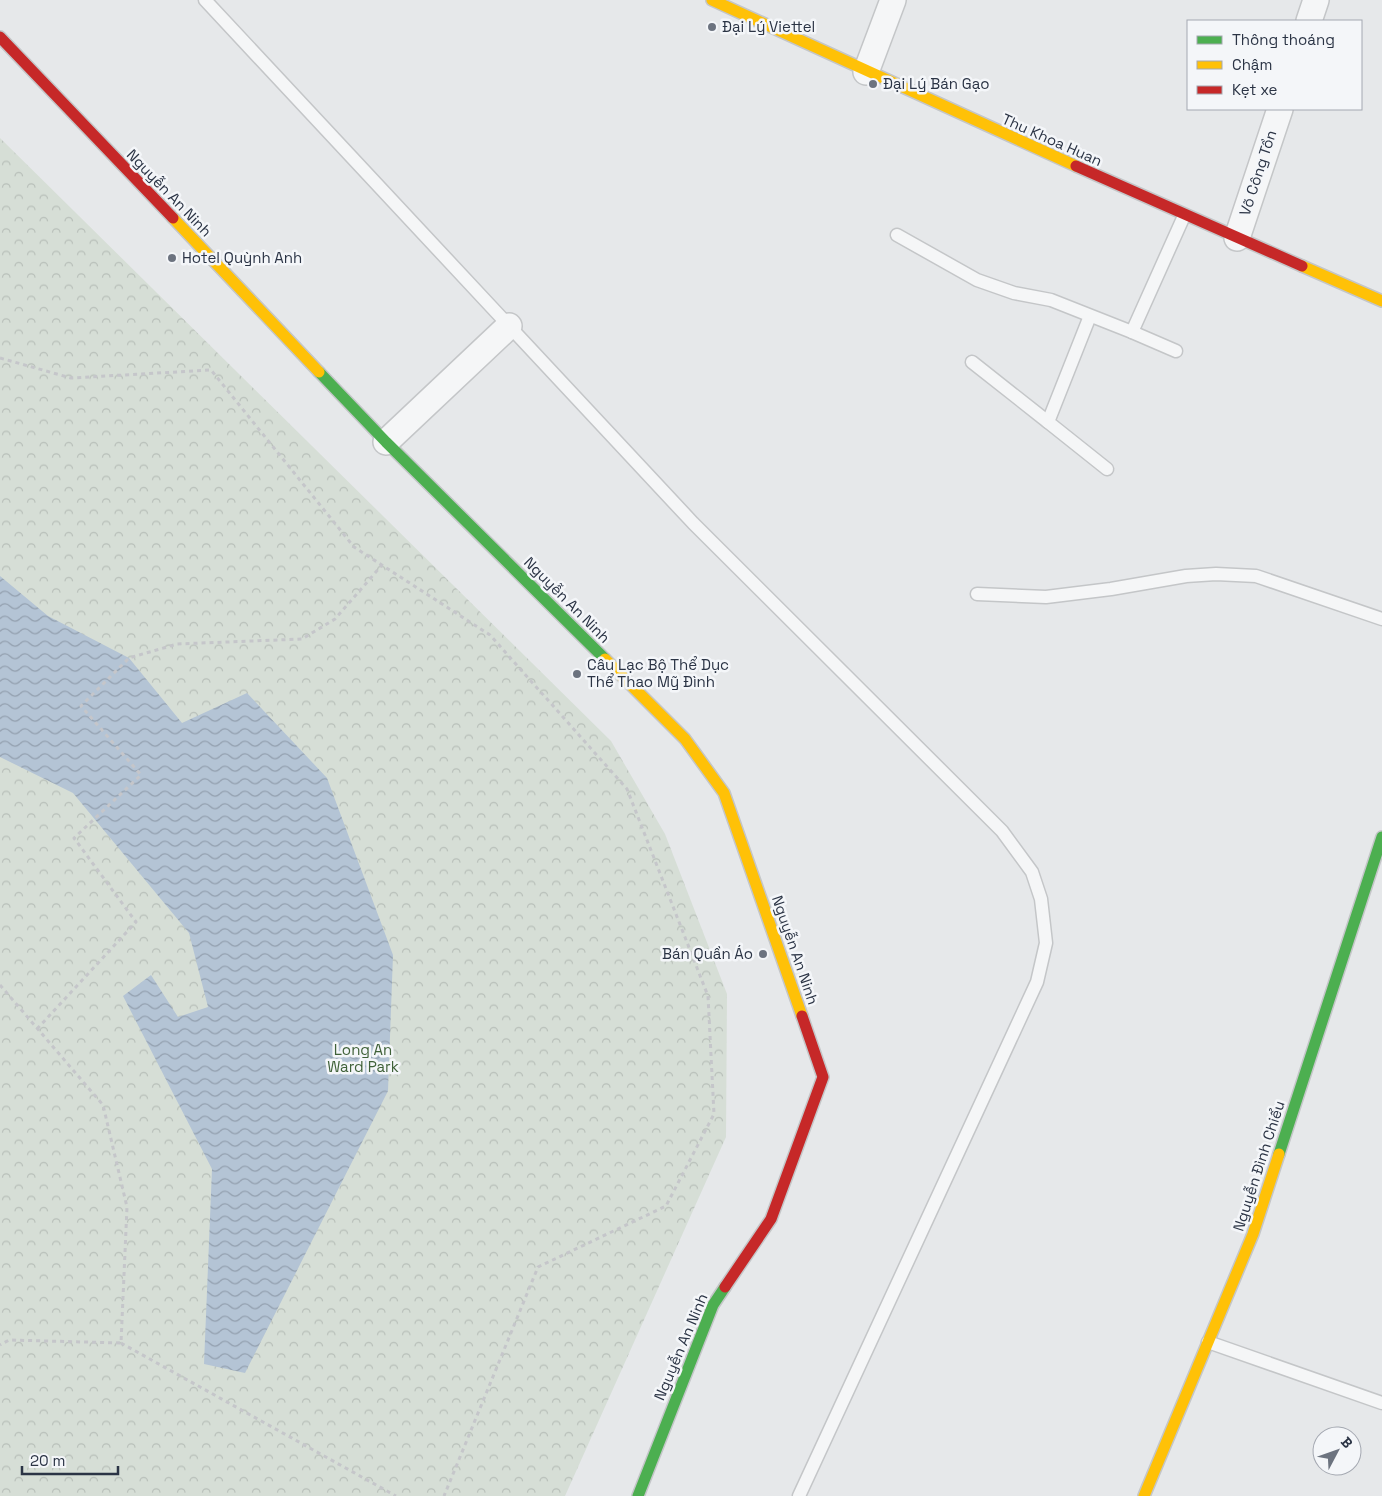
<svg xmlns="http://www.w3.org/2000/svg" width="1382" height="1496" viewBox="0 0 1382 1496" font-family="'Space Grotesk',sans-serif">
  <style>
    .park { fill: url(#park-crowns) }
    .water { fill: url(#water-waves) }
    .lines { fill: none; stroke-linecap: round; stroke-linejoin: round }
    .lane-casing { stroke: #c4c6c8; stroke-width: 15 }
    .street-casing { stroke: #c4c6c8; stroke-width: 28 }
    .fast-casing { stroke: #c4c6c8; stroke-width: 14 }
    .slow-casing { stroke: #c4c6c8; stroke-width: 14 }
    .jam-casing { stroke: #c4c6c8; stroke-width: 14 }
    .path { stroke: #c5c6ca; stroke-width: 3; stroke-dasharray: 4 4; stroke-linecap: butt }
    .lane { stroke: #f5f6f7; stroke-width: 12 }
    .street { stroke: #f5f6f7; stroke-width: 25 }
    .fast { stroke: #4caf50; stroke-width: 11 }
    .slow { stroke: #ffc107; stroke-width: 11 }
    .jam { stroke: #c62828; stroke-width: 11 }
    .poi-dot { fill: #6c737f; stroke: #f4f6f9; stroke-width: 2 }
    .labels { text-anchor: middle; stroke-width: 5; stroke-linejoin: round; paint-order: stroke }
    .poi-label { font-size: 15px; fill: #2b3445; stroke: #f4f6f9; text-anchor: start }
    .street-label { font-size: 15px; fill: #2b3445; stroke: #f4f6f9 }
    .park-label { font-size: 15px; fill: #3f6138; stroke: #f4f6f9 }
  </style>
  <defs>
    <pattern id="park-crowns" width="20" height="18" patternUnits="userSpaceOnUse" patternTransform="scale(1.25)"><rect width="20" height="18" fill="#d6ded6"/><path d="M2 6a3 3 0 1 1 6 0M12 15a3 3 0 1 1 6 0" fill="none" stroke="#b8bfb9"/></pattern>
    <pattern id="water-waves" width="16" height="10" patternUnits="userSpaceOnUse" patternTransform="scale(1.25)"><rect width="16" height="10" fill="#b4c4d5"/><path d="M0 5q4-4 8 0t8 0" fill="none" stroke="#93a0af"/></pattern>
  </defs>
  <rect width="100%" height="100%" fill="#e6e8ea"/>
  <polygon class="park" points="0,138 611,741 665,834 727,994 726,1137 565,1496 0,1496"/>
  <polygon class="water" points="0,576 48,616 129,658 182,723 247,693 327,778 393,955 388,1091 245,1373 204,1364 212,1169 123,996 151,975 178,1017 208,1007 189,933 73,793 0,757"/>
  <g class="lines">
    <g class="lane-casing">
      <g id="lane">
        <polyline points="205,0 693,523 1002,831 1032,872 1041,899 1046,943 1037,982 799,1496"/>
        <polyline points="897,235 977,280 1014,293 1051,300 1132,332 1184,216"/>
        <polyline points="1090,316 1048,422 1107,469"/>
        <polyline points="1132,332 1176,351"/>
        <polyline points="972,362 1048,422"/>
        <polyline points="977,594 1046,597 1111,589 1186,576 1216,574 1256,576 1382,619"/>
        <polyline points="1208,1342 1382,1403"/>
      </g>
    </g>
    <g class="street-casing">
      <g id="street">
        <polyline points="1309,21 1316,0"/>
        <polyline points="866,72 893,0"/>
        <polyline points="1237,238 1280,109"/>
        <polyline points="386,442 509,326"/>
      </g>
    </g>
    <g class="fast-casing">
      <g id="fast">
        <polyline points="319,372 386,442 605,659"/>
        <polyline points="1279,1154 1382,837"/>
        <polyline points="638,1496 713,1305 725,1287"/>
      </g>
    </g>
    <g class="slow-casing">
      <g id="slow">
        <polyline points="712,0 1076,166"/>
        <polyline points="173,218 319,372"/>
        <polyline points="1302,266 1382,301"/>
        <polyline points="605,659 685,739 724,793 802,1016"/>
        <polyline points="1144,1496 1253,1234 1279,1154"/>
      </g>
    </g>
    <g class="jam-casing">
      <g id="jam">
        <polyline points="0,37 173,218"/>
        <polyline points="1076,166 1302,266"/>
        <polyline points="725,1287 771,1219 823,1077 802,1016"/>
      </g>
    </g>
    <g class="path">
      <polyline points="0,358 71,378 211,370 354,547 490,635 627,789 708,996 714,1114 666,1206 538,1267 444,1496"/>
      <polyline points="0,985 103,1105 127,1207 121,1343 9,1340 0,1345"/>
      <polyline points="37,1029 136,922 74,838 141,775 81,706 129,658 177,644 302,639 335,619 382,565"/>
      <polyline points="121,1343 396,1496"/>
    </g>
    <use href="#lane" class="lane"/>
    <use href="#street" class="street"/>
    <use href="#fast" class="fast"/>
    <use href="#slow" class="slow"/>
    <use href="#jam" class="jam"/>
  </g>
  <g class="poi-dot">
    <circle cx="712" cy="27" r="5"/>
    <circle cx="873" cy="84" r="5"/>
    <circle cx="172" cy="258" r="5"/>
    <circle cx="577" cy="674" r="5"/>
    <circle cx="763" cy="954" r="5"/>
  </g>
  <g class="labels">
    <g class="poi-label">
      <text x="722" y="32">Đại Lý Viettel</text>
      <text x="883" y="89">Đại Lý Bán Gạo</text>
      <text x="182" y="263">Hotel Quỳnh Anh</text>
      <text x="587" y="670">Câu Lạc Bộ Thể Dục<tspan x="587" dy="17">Thể Thao Mỹ Đình</tspan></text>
      <text x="753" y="959" text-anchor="end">Bán Quần Áo</text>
    </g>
    <g class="street-label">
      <text transform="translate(1052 140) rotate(24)" y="5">Thu Khoa Huan</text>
      <text transform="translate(1258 173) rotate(-72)" y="5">Võ Công Tồn</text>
      <text transform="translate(169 193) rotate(46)" y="5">Nguyễn An Ninh</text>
      <text transform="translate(567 600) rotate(45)" y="5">Nguyễn An Ninh</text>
      <text transform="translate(795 950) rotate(71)" y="5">Nguyễn An Ninh</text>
      <text transform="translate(1259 1166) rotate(-72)" y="5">Nguyễn Đình Chiểu</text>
      <text transform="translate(681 1347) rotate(-67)" y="5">Nguyễn An Ninh</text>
    </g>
    <g class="park-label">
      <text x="363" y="1055">Long An<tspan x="363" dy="17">Ward Park</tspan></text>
    </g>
  </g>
  <rect x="1187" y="20" width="175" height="90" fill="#f4f6f9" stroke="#a4a8b1"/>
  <rect x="1197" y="36" width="25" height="8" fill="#4caf50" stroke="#a4a8b1"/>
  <text x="1232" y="45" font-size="15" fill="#2b3445">Thông thoáng</text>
  <rect x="1197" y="61" width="25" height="8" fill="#ffc107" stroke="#a4a8b1"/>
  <text x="1232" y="70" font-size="15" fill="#2b3445">Chậm</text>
  <rect x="1197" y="86" width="25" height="8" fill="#c62828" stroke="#a4a8b1"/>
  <text x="1232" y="95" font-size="15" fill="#2b3445">Kẹt xe</text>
  <g transform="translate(1337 1451) rotate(49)"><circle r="24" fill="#f4f6f9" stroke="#a4a8b1"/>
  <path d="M0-4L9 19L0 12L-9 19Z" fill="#6c737f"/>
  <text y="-8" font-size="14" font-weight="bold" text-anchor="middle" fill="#2b3445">B</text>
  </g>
  <path d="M22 1466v8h96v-8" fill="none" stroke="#2b3445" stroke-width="2.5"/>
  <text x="30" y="1466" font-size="15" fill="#2b3445" stroke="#f4f6f9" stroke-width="4" paint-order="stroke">20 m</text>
</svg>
